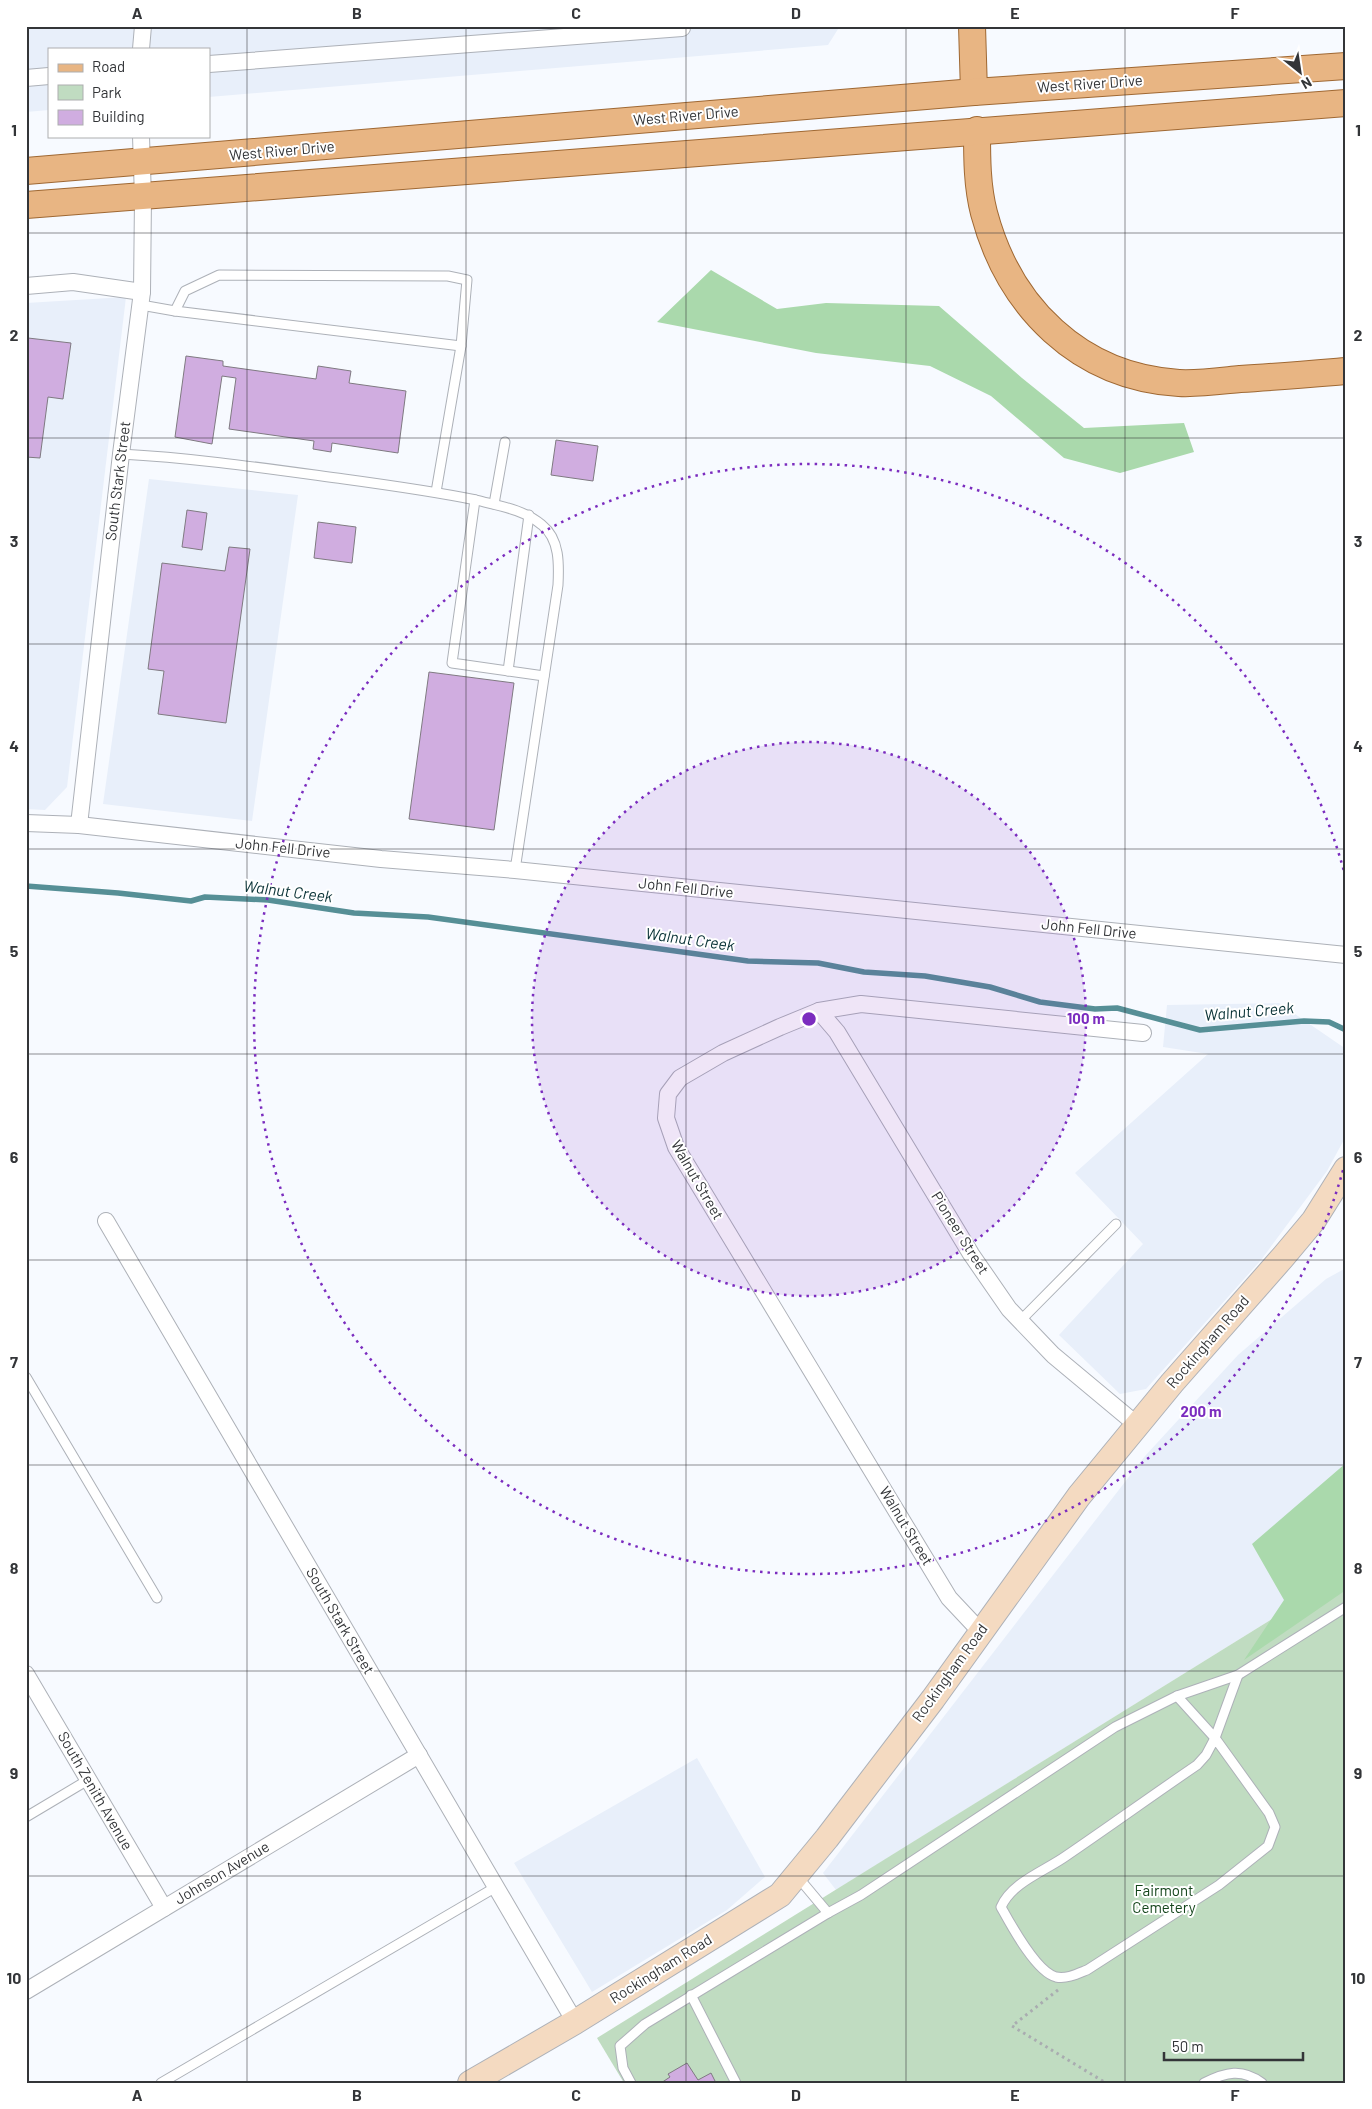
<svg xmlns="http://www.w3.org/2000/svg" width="1372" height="2109" viewBox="0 0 1372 2109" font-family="Barlow,sans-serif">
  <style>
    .built { fill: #e8effa }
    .green { fill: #c0dcc1 }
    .forest { fill: #aad9ac }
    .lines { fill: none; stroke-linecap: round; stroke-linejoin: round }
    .stream { stroke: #568f96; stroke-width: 5.5 }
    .building { fill: #d0ade0; stroke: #7f7a81 }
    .lane-casing { stroke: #adb1b8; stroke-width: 11 }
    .street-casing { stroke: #adb1b8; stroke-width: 18 }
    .secondary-casing { stroke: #adb1b8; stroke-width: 26 }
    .primary-casing { stroke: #9f6833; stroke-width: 28 }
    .path { stroke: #a9acb0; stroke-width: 3; stroke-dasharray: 2.5 4; stroke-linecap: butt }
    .lane { stroke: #fff; stroke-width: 9 }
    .street { stroke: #fff; stroke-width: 16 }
    .secondary { stroke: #f4dac1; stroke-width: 24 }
    .primary { stroke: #e8b583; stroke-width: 26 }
    .grid { fill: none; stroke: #333538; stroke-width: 1; stroke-opacity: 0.55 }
    .ring { fill: none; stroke: #7b2cbf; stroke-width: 2.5; stroke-dasharray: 2.5 5 }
    .labels { text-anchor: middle; stroke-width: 4; stroke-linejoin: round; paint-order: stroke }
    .street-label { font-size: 15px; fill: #333538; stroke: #fff }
    .park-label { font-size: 15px; fill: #14451b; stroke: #fff }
    .water-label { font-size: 16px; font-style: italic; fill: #093236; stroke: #fff }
    .centre { fill: #7b2cbf; stroke: #fff; stroke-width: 2.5 }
    .ring-label { font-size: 15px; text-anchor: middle; font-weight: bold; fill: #7b2cbf; stroke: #fff; stroke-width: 4; stroke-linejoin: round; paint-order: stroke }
    .neatline { fill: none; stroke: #333538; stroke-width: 2 }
    .grid-label { font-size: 16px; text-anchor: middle; font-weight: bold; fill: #333538 }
  </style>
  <rect width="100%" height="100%" fill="#f7faff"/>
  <g class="built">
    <polygon points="26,26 840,26 828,45 209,97 209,49 49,49 49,110 26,112"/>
    <polygon points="126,297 67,787 45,810 26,809 26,303"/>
    <polygon points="149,479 298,495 252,821 103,804"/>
    <polygon points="1279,1003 1346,1049 1346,1136 1327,1171 1261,1260 1146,1389 1120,1394 1059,1335 1143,1244 1075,1173 1208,1054 1163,1047 1167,1005"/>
    <polygon points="1346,1268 1346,1573 836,1890 823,1873 1145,1456 1238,1355 1326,1279"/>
    <polygon points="697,1758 765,1877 727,1910 592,1992 514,1863"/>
  </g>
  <polygon class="green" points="1346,1573 1346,2083 624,2083 597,2038"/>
  <g class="forest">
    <polygon points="711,270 777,309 826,303 939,306 1022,378 1084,428 1184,423 1194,452 1120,473 1064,458 991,396 930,366 816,353 657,322"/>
    <polygon points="1346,1463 1346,1590 1244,1660 1284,1600 1252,1544"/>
  </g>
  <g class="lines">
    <polyline class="stream" points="26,886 118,893 191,901 205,897 268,900 354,913 428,917 748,961 818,963 864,972 925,976 990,987 1040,1002 1095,1009 1117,1008 1200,1030 1304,1021 1329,1022 1346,1030"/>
  </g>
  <g class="building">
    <polygon points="28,338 71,343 63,399 48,397 40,458 26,457 26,352"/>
    <polygon points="186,356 223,361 223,366 316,379 318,366 351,371 349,383 406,391 398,453 332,443 331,452 313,449 314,441 229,429 236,378 222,376 212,444 175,437"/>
    <polygon points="556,440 598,446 593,481 551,475"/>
    <polygon points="187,510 207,513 202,550 182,547"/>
    <polygon points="318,522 356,527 352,563 314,558"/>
    <polygon points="229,547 250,549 226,723 158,714 164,671 148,669 162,563 225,571"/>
    <polygon points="429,672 514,683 494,830 409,819"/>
    <polygon points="687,2063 698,2080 711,2073 716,2083 661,2083 670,2077 668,2074"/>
  </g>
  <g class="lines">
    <g class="lane-casing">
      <g id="lane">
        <polyline points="141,305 175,311 461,346"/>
        <polyline points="175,311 185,291 219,275 448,276 467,280 461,346 436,492"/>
        <path d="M121,454C196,458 270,469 344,479C388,485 432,491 476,500C499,506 523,509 542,525C560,539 559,565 558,585L515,870"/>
        <polyline points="475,500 452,663 544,676"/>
        <polyline points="494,504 505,442"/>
        <polyline points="508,671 529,515"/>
        <polyline points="1020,1321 1116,1224"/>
        <polyline points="26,1377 157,1598"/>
        <polyline points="1177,1696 1215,1738 1238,1675"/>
        <path d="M1215,1738L1269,1813L1275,1827L1268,1846L1219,1885L1087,1970C1077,1974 1067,1979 1056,1977C1036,1972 1011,1925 1001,1907C1012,1882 1045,1871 1066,1856C1110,1826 1153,1795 1197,1765L1206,1755Z"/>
        <polyline points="26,1817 88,1780"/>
        <polyline points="797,1876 828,1913"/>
        <polyline points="691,1995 736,2083"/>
        <polyline points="161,2083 496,1887"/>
        <polyline points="631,2083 623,2068 620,2046 645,2024 828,1913 861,1895 1115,1727 1177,1696 1238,1675 1346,1607"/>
        <path d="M1204,2083C1226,2072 1242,2068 1262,2083"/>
      </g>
    </g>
    <g class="street-casing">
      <g id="street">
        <polyline points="141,49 143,26"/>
        <polyline points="209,64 682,28"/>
        <polyline points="26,78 49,76"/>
        <polyline points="26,286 73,282 142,292"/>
        <polyline points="26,823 79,825 381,859 515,870 1346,955"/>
        <polyline points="79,825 121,454 142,292 143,198 141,136"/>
        <polyline points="819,1011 837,1032 971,1254 1009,1309 1053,1355 1137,1425"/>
        <polyline points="106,1221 575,2022"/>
        <polyline points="980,1631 949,1598 676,1147 666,1118 668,1094 680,1078 723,1053 780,1027 819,1011 861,1004 1143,1033"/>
        <polyline points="26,1674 164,1908"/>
        <polyline points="26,1991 419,1755"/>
      </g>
    </g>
    <g class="secondary-casing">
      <polyline id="secondary" points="470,2083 575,2022 780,1895 827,1838 933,1699 1079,1496 1172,1383 1283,1257 1314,1220 1346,1169"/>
    </g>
    <g class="primary-casing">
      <g id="primary">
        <polyline points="972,26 974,92"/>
        <path d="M977,130C977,158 977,186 984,213C1009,307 1079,377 1179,383C1199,384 1220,381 1240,379C1275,377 1310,374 1346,371"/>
        <polyline points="26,171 974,92 1346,66"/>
        <polyline points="26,205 1346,103"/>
      </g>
    </g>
    <polyline class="path" points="1058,1990 1012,2026 1106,2083"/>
    <use href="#lane" class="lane"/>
    <use href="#street" class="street"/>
    <use href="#secondary" class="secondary"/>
    <use href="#primary" class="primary"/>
  </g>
  <path class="grid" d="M247,26V2083M466,26V2083M686,26V2083M906,26V2083M1125,26V2083M26,233H1346M26,438H1346M26,644H1346M26,849H1346M26,1054H1346M26,1260H1346M26,1465H1346M26,1671H1346M26,1876H1346"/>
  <circle cx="809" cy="1019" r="277" fill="#7b2cbf" fill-opacity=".12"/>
  <g class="ring">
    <circle cx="809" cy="1019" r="277"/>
    <path d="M1345 1163A555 555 0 1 1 1345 875"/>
  </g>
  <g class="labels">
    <g class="street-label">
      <text transform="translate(1090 84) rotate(-4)" y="5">West River Drive</text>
      <text transform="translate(686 116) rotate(-5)" y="5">West River Drive</text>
      <text transform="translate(282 151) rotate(-5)" y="5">West River Drive</text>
      <text transform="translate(118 481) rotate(-83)" y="5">South Stark Street</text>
      <text transform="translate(283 848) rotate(6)" y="5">John Fell Drive</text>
      <text transform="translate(686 888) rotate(6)" y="5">John Fell Drive</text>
      <text transform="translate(1089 929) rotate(6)" y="5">John Fell Drive</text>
      <text transform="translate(697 1180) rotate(60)" y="5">Walnut Street</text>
      <text transform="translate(960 1233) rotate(58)" y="5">Pioneer Street</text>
      <text transform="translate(1208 1342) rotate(-49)" y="5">Rockingham Road</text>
      <text transform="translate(906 1526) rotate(59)" y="5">Walnut Street</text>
      <text transform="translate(340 1621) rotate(60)" y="5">South Stark Street</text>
      <text transform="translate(950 1673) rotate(-54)" y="5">Rockingham Road</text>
      <text transform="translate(95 1791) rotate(60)" y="5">South Zenith Avenue</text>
      <text transform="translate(222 1873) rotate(-31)" y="5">Johnson Avenue</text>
      <text transform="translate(661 1969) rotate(-32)" y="5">Rockingham Road</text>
    </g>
    <g class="park-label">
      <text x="1164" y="1896">Fairmont<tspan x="1164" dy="17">Cemetery</tspan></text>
    </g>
    <g class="water-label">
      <text transform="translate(288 891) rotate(7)" y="6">Walnut Creek</text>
      <text transform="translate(690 939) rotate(8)" y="6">Walnut Creek</text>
      <text transform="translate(1249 1011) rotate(-5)" y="6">Walnut Creek</text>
    </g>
  </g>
  <circle cx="809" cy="1019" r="8" class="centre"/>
  <g class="ring-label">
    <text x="1086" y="1024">100 m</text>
    <text x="1201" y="1417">200 m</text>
  </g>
  <rect width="1372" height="2109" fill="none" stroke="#ffffff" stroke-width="55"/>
  <rect x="48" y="48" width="162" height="90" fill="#ffffff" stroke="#adaeaf"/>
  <rect x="58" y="64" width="25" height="8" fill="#e8b583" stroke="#adaeaf"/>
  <text x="92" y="72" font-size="15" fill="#333538">Road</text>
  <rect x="58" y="85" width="25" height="15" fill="#c0dcc1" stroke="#adaeaf"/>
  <text x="92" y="98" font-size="15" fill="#333538">Park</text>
  <rect x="58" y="110" width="25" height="15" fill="#d0ade0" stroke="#adaeaf"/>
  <text x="92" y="122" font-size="15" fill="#333538">Building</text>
  <g transform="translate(1300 72) rotate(150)" stroke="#ffffff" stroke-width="4" paint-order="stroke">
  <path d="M0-4L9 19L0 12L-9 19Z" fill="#333538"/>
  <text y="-8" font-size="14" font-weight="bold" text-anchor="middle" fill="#333538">N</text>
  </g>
  <path d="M1164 2052v8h139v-8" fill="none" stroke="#333538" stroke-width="2.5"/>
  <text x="1172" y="2052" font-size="15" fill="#333538" stroke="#ffffff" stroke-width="4" paint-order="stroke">50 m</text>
  <rect x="28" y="28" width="1316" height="2054" class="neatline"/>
  <g class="grid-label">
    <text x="137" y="19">A</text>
    <text x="357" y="19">B</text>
    <text x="576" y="19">C</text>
    <text x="796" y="19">D</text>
    <text x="1015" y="19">E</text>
    <text x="1235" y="19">F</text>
    <text x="14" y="136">1</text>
    <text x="1358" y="136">1</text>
    <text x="14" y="341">2</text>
    <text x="1358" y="341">2</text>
    <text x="14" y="547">3</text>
    <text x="1358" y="547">3</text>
    <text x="14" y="752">4</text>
    <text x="1358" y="752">4</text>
    <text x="14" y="957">5</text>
    <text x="1358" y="957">5</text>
    <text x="14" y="1163">6</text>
    <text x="1358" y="1163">6</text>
    <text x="14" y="1368">7</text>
    <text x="1358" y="1368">7</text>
    <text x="14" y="1574">8</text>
    <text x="1358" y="1574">8</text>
    <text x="14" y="1779">9</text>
    <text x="1358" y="1779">9</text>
    <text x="14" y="1984">10</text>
    <text x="1358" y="1984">10</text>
    <text x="137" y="2101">A</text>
    <text x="357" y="2101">B</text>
    <text x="576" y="2101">C</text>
    <text x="796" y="2101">D</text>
    <text x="1015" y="2101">E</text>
    <text x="1235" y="2101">F</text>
  </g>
</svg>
